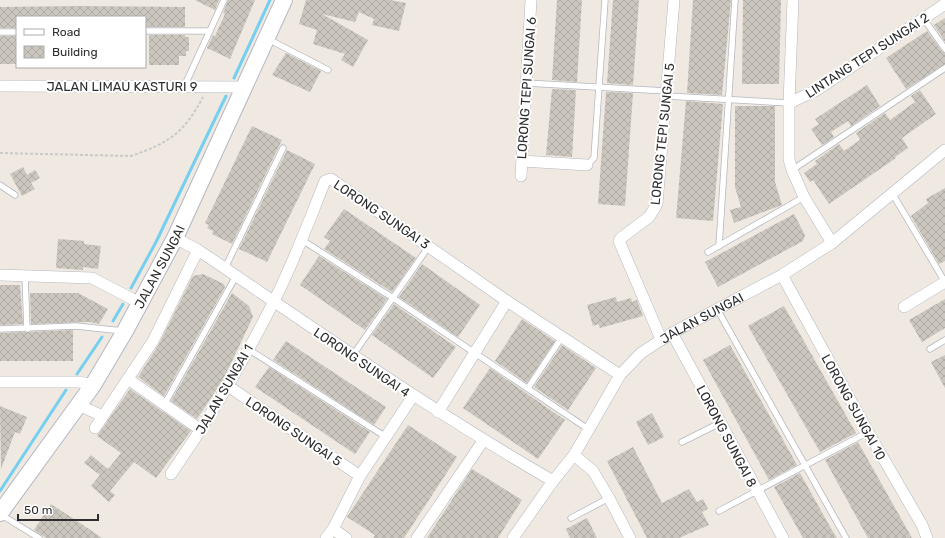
<svg xmlns="http://www.w3.org/2000/svg" width="945" height="538" viewBox="0 0 945 538" font-family="Rubik,sans-serif">
  <style>
    .lines { fill: none; stroke-linecap: round; stroke-linejoin: round }
    .stream { stroke: #75cff0; stroke-width: 3 }
    .building { fill: url(#building-cross-hatch) }
    .lane-casing { stroke: #b4b7c1; stroke-width: 7 }
    .street-casing { stroke: #b4b7c1; stroke-width: 12 }
    .secondary-casing { stroke: #b4b7c1; stroke-width: 18 }
    .path { stroke: #c9c9c9; stroke-width: 2; stroke-dasharray: 3 2; stroke-linecap: butt }
    .lane { stroke: #fff; stroke-width: 5.5 }
    .street { stroke: #fff; stroke-width: 11 }
    .secondary { stroke: #fff; stroke-width: 16 }
    .labels { text-anchor: middle; stroke-width: 4; stroke-linejoin: round; paint-order: stroke }
    .street-label { font-size: 13px; fill: #2e2e2e; stroke: #fff }
  </style>
  <defs>
    <pattern id="building-cross-hatch" width="8" height="8" patternUnits="userSpaceOnUse"><rect width="8" height="8" fill="#cbc7bf"/><path d="M0 0l8 8M0 8l8-8" fill="none" stroke="#afaba4"/></pattern>
  </defs>
  <rect width="100%" height="100%" fill="#efe9e1"/>
  <g class="lines">
    <g class="stream">
      <polyline points="234,78 270,0"/>
      <polyline points="131,288 156,242 226,96"/>
      <polyline points="113,321 123,304"/>
      <polyline points="77,374 102,337"/>
      <polyline points="0,491 66,390"/>
    </g>
  </g>
  <g class="building">
    <polygon points="195,0 219,0 215,10"/>
    <polygon points="228,0 255,0 230,59 207,48 213,35 215,36 225,14 223,13"/>
    <polygon points="306,0 390,0 406,3 399,31 372,25 374,19 359,12 355,22 322,14 368,40 353,67 341,60 345,54 313,44 317,30 299,24"/>
    <polygon points="557,0 582,0 577,82 552,80"/>
    <polygon points="613,0 639,0 633,85 607,83"/>
    <polygon points="693,0 731,0 722,95 687,93"/>
    <polygon points="743,0 781,0 779,84 742,84"/>
    <polygon points="80,6 185,7 185,27 145,27 145,17 17,17 17,28 0,28 0,7"/>
    <polygon points="945,18 945,42 934,25"/>
    <polygon points="927,31 942,51 945,53 945,64 906,89 886,58"/>
    <polygon points="149,35 185,35 185,37 189,37 189,51 186,51 186,56 179,56 179,65 149,65"/>
    <rect x="0" y="36" width="17" height="28"/>
    <polygon points="286,53 321,71 310,92 272,75"/>
    <polygon points="867,85 880,106 851,126 848,121 831,132 834,137 822,145 811,129 819,124 815,119"/>
    <polygon points="552,89 576,90 572,157 546,155"/>
    <polygon points="920,90 936,114 902,138 908,148 895,157 896,158 829,204 813,180 810,182 804,173 817,164 815,161 839,144 844,151 860,140 856,133 885,113 890,120 915,102 911,96"/>
    <polygon points="606,92 633,93 625,206 598,204"/>
    <polygon points="686,101 723,104 713,221 676,218"/>
    <polygon points="735,106 775,106 775,182 782,205 734,223 730,210 741,207 735,187"/>
    <polygon points="252,126 282,140 232,244 212,234 213,231 207,228 209,225 205,223"/>
    <polygon points="287,150 315,164 267,262 239,249"/>
    <polygon points="23,167 27,175 35,170 40,178 31,183 35,189 22,196 10,174"/>
    <polygon points="945,188 945,261 939,264 911,216 928,203 926,199"/>
    <polygon points="344,209 416,258 392,292 324,249 330,241 324,237"/>
    <polygon points="794,214 805,235 803,241 718,287 705,262"/>
    <polygon points="58,239 84,241 84,244 101,246 98,269 83,267 83,270 56,268"/>
    <polygon points="319,256 387,299 365,330 300,285"/>
    <polygon points="422,264 480,305 458,337 399,297"/>
    <polygon points="203,274 224,284 225,287 164,396 138,377 159,344 193,276"/>
    <polygon points="0,285 20,285 23,324 0,325"/>
    <polygon points="30,293 78,293 108,309 99,324 89,322 31,324"/>
    <polygon points="232,293 249,306 253,317 223,380 197,419 171,401"/>
    <polygon points="616,297 617,302 631,298 632,302 637,300 643,316 600,328 598,324 593,326 587,305"/>
    <polygon points="945,299 945,328 922,342 909,320"/>
    <polygon points="394,304 456,347 433,378 372,335"/>
    <polygon points="784,306 856,433 820,452 748,326"/>
    <polygon points="522,319 555,341 527,383 495,361"/>
    <polygon points="73,330 73,361 0,361 0,333"/>
    <polygon points="286,341 386,407 374,425 273,360"/>
    <polygon points="562,345 596,368 568,410 534,387"/>
    <polygon points="730,345 797,465 769,480 703,360"/>
    <polygon points="945,355 945,388 931,362"/>
    <polygon points="269,367 370,432 355,454 255,387"/>
    <polygon points="490,368 565,420 538,459 463,408"/>
    <polygon points="130,389 191,431 156,478 134,462 110,491 115,495 109,502 91,486 100,475 84,463 91,455 108,469 121,453 97,436"/>
    <polygon points="0,406 27,417 20,434 15,432 1,469"/>
    <polygon points="652,413 664,437 648,445 636,422"/>
    <polygon points="408,425 457,457 404,538 373,538 375,535 347,517"/>
    <polygon points="858,442 912,538 868,538 846,498 825,460"/>
    <polygon points="633,447 662,503 689,489 697,502 703,499 708,509 702,512 709,525 679,538 647,538 607,461"/>
    <polygon points="472,469 522,500 498,538 427,538"/>
    <polygon points="800,473 829,525 837,538 803,538 794,522 774,487"/>
    <polygon points="51,504 86,527 102,538 46,538 34,530"/>
    <polygon points="587,518 597,538 570,538 566,529"/>
  </g>
  <g class="lines">
    <g class="lane-casing">
      <g id="lane">
        <polyline points="924,19 945,49"/>
        <polyline points="145,31 210,31"/>
        <polyline points="0,32 17,32"/>
        <polyline points="268,39 328,70"/>
        <polyline points="526,83 666,91"/>
        <polyline points="184,87 224,0"/>
        <polyline points="666,96 789,103"/>
        <polyline points="587,165 594,158 605,0"/>
        <polyline points="792,170 945,68"/>
        <polyline points="0,185 15,195"/>
        <polyline points="892,193 945,282"/>
        <polyline points="302,240 393,298 588,429"/>
        <polyline points="719,246 735,0"/>
        <polyline points="708,252 804,197"/>
        <polyline points="225,268 283,148"/>
        <polyline points="25,275 27,329"/>
        <polyline points="717,309 846,538"/>
        <polyline points="0,329 76,326 123,331"/>
        <polyline points="248,349 386,437"/>
        <polyline points="930,349 945,340"/>
        <polyline points="353,355 429,246"/>
        <polyline points="528,388 562,337"/>
        <polyline points="164,405 236,276"/>
        <polyline points="682,442 720,423"/>
        <polyline points="719,511 868,432"/>
        <polyline points="0,514 39,538"/>
        <polyline points="571,518 609,498"/>
      </g>
    </g>
    <g class="street-casing">
      <g id="street">
        <polyline points="793,0 789,103 789,159 792,170 804,197 832,243"/>
        <polyline points="0,86 244,87"/>
        <polyline points="789,103 817,90 945,4"/>
        <polyline points="522,161 587,165"/>
        <polyline points="521,176 531,0"/>
        <path d="M175,238L198,250C315,329 430,410 553,481"/>
        <polyline points="0,275 92,278 140,303"/>
        <polyline points="782,275 868,432 922,525 927,538"/>
        <polyline points="904,307 945,282"/>
        <polyline points="672,333 783,538"/>
        <polyline points="661,339 619,241 621,238 649,217 657,204 674,0"/>
        <polyline points="128,379 201,430"/>
        <polyline points="0,382 79,382 93,385"/>
        <polyline points="228,386 360,476"/>
        <polyline points="78,405 103,416"/>
        <polyline points="438,412 507,301"/>
        <polyline points="95,428 153,341 198,250"/>
        <polyline points="574,455 593,471 609,498 630,538"/>
        <path d="M171,474C209,419 244,361 274,301C294,262 309,221 325,181L331,179L507,301L620,375"/>
        <polyline points="333,529 346,538"/>
        <polyline points="326,538 333,529 360,476 413,396"/>
        <polyline points="417,538 483,441"/>
        <path id="s1" d="M513,538L553,481L574,455L620,375L641,353L672,333L782,275L832,243L945,150"/>
      </g>
    </g>
    <g class="secondary-casing">
      <g id="secondary">
        <path id="s2" d="M0,513L93,385L125,331L175,238L284,0"/>
      </g>
    </g>
    <path class="path" d="M0,153L131,156C169,143 184,133 203,97"/>
    <use href="#lane" class="lane"/>
    <use href="#street" class="street"/>
    <use href="#secondary" class="secondary"/>
  </g>
  <g class="labels">
    <g class="street-label">
      <text transform="translate(867 55) rotate(-33)" y="5">LINTANG TEPI SUNGAI 2</text>
      <text x="122" y="91">JALAN LIMAU KASTURI 9</text>
      <text transform="translate(526 88) rotate(-86)" y="5">LORONG TEPI SUNGAI 6</text>
      <text transform="translate(662 134) rotate(-84)" y="5">LORONG TEPI SUNGAI 5</text>
      <text transform="translate(382 214) rotate(34)" y="5">LORONG SUNGAI 3</text>
      <text dy="5" stroke="none"><textPath href="#s2" startOffset="294">JALAN SUNGAI</textPath></text>
      <text dy="5" stroke="none"><textPath href="#s1" startOffset="296">JALAN SUNGAI</textPath></text>
      <text transform="translate(362 362) rotate(34)" y="5">LORONG SUNGAI 4</text>
      <text transform="translate(224 389) rotate(-60)" y="5">JALAN SUNGAI 1</text>
      <text transform="translate(854 407) rotate(61)" y="5">LORONG SUNGAI 10</text>
      <text transform="translate(294 431) rotate(34)" y="5">LORONG SUNGAI 5</text>
      <text transform="translate(727 436) rotate(62)" y="5">LORONG SUNGAI 8</text>
    </g>
  </g>
  <rect x="16" y="16" width="130" height="52" fill="#ffffff" stroke="#ababab"/>
  <rect x="24" y="29" width="20" height="6" fill="#ffffff" stroke="#ababab"/>
  <text x="52" y="36" font-size="12" fill="#2e2e2e">Road</text>
  <rect x="24" y="46" width="20" height="12" fill="url(#building-cross-hatch)" stroke="#ababab"/>
  <text x="52" y="56" font-size="12" fill="#2e2e2e">Building</text>
  <path d="M18 514v6h80v-6" fill="none" stroke="#2e2e2e" stroke-width="2"/>
  <text x="24" y="514" font-size="12" fill="#2e2e2e" stroke="#ffffff" stroke-width="3" paint-order="stroke">50 m</text>
</svg>
